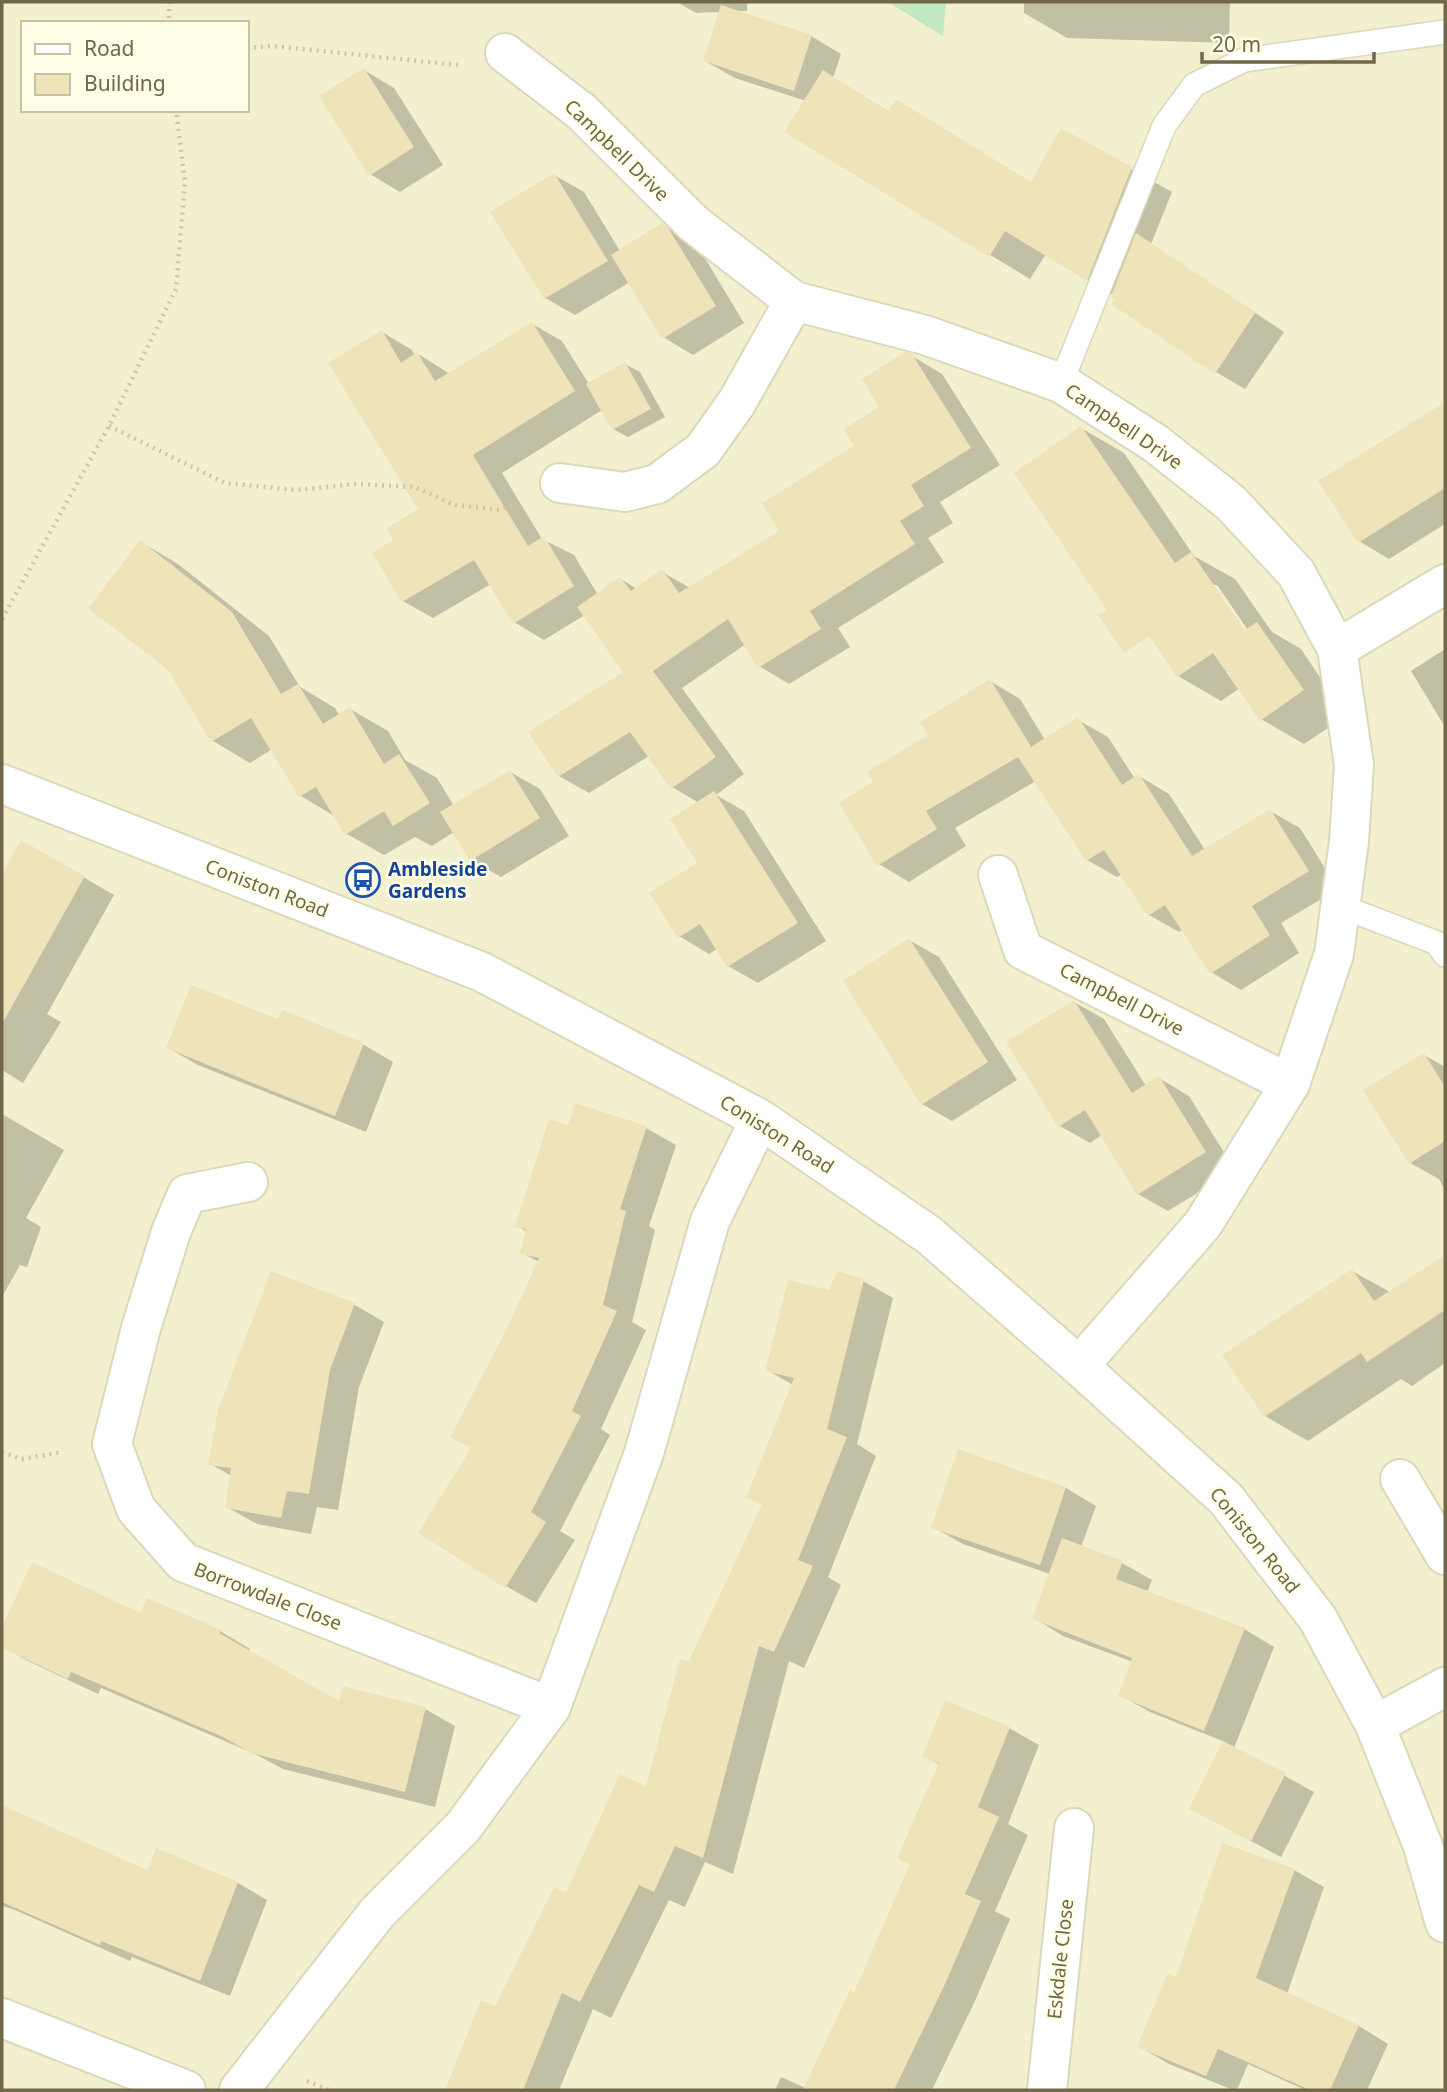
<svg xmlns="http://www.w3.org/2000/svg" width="1447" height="2092" viewBox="0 0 1447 2092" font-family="'Noto Sans',sans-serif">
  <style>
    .residential { fill: #f2f0cf; fill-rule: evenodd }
    .green { fill: #c1e8c0 }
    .shadow { fill: #0003; fill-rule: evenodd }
    .building { fill: #efe4b9 }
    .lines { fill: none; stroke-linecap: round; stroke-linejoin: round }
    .lane-casing { stroke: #dcd8bb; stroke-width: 26 }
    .street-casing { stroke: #dcd8bb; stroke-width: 42 }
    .path { stroke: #d4c79d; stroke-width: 4.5; stroke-dasharray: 2 5; stroke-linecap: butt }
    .lane { stroke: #fff; stroke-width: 23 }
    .street { stroke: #fff; stroke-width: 38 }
    .labels { text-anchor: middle; stroke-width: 5; stroke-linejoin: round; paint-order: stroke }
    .street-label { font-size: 19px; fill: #716749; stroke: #fefee6 }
    .transit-label { font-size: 19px; font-weight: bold; fill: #164399; stroke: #fefee6; text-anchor: start }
  </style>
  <rect width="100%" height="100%" fill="#fbfbe1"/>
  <path class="residential" d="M2,2H1445V2090H2ZM23,23H247V110H23Z"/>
  <polygon class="green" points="888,2 946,2 943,36"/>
  <g class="shadow">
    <polygon points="677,2 747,2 747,11 736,11 811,36 841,54 833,78 890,112 1032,183 1061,130 1172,192 1151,244 1284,332 1245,389 1216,372 1113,295 1046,254 1030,279 787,132 806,101 735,78 705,61 721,12 696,13"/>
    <polygon points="1024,2 1230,2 1229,43 1067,38 1024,13"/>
    <polygon points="364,70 394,88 443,165 400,192 370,174"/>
    <polygon points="554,175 584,192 620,251 662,225 692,243 700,250 744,323 693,355 663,337 630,282 575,315 545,298"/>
    <polygon points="532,324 562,341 589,384 625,364 640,372 665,417 628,437 613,429 602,410 502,473 542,539 574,555 598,595 621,579 637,589 662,572 690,588 781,532 857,447 912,356 942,374 1000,465 940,502 953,523 928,538 944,562 838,628 850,647 789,684 759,666 746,644 682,688 744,774 716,795 744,811 826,941 758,983 728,966 717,949 709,954 679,936 699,863 699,803 672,787 649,756 589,793 559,776 625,673 585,615 544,640 514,622 491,584 433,618 403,601 396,541 420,510 382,332 412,350 415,356 418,354 447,372 449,375"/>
    <polygon points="1445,404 1445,524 1389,559 1359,541 1321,481"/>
    <path d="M1081,428L1124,453L1194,556L1235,579L1272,632L1301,649L1346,716L1304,744L1261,719L1240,688L1221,701L1178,676ZM1212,585H1217L1252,636L1249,638Z"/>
    <polygon points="141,542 178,564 269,636 300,687 335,708 340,716 350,709 388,731 405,760 437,778 454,806 510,772 540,789 569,836 501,877 471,860 454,832 432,846 415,837 384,855 347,834 336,817 301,796 272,749 250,763 213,741"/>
    <polygon points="1445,649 1445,727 1411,671"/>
    <polygon points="990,681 1020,699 1045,740 1078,720 1108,737 1135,779 1139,776 1169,794 1205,850 1270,811 1300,828 1338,889 1281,923 1299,953 1241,990 1211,972 1183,929 1179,932 1149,915 1122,874 1117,877 1087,860 1036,781 955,828 966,846 909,882 879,864 876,783"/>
    <polygon points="22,842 114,895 47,1014 61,1022 23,1083 2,1070 2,879"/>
    <polygon points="909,940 939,957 1017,1080 952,1121 922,1104"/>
    <polygon points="1074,1002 1104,1019 1146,1086 1159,1078 1189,1096 1235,1170 1168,1211 1138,1194 1102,1135 1090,1143 1060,1126"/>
    <polygon points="283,1012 364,1045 393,1062 366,1132 198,1065 168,1048 279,1022"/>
    <polygon points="1424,1055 1445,1067 1445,1191 1439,1179 1410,1163"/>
    <polygon points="2,1114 64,1150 26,1218 41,1227 27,1267 20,1265 2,1297"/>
    <polygon points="569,1127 646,1128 676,1145 649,1226 655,1230 632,1322 646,1330 601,1429 610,1435 560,1531 575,1540 536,1603 506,1586 473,1448 506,1336 539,1262 522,1253 528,1232 517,1226"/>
    <polygon points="1445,1257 1445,1363 1412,1386 1401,1379 1308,1441 1265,1416 1352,1271 1390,1292"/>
    <polygon points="272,1273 355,1305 384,1322 359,1387 338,1510 317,1507 311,1534 257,1524 227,1507 232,1476 210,1464"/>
    <polygon points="863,1281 893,1298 857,1444 876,1456 828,1577 841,1585 804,1668 789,1661 733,1874 705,1862 685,1907 669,1900 611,2018 593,2009 559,2090 455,2090 448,2086 567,1895 648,1788 690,1663 763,1505 748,1497 793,1385 767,1370 830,1292"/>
    <polygon points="959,1451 1066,1488 1096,1506 1081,1547 1122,1563 1152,1580 1147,1593 1244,1629 1274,1647 1234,1748 1314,1792 1281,1857 1221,1825 1225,1742 1150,1712 1120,1695 1133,1662 1063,1636 1034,1618 1050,1574 963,1544 933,1527"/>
    <polygon points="33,1565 141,1615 148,1600 220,1631 250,1649 249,1652 340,1703 425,1709 455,1726 435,1807 283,1769 255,1754 101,1688 98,1694 26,1660 2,1646 2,1632"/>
    <polygon points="1009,1728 1039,1745 1008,1824 1028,1835 995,1911 1010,1919 975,2001 932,2090 775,2090 781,2077 806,2088 855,1994 911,1864 940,1765 925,1756"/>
    <polygon points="2,1808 148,1872 157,1850 238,1883 267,1900 230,1996 132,1957 130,1961 15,1910 2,1906"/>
    <polygon points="1294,1870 1324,1887 1287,1994 1359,2026 1388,2044 1367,2090 1305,2090 1248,2064 1237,2090 1233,2090 1169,2064 1140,2047 1177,1979"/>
  </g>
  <g class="building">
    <polygon points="721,5 812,35 794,91 703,61"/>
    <polygon points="364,68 414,147 369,176 319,96"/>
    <polygon points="823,70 888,111 896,99 1031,182 1061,128 1132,167 1087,281 1005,231 989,257 784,132"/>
    <polygon points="554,173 608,261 544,299 490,212"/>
    <polygon points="662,223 670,231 716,306 662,339 611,255"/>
    <polygon points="1136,233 1255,313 1215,374 1111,304 1115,299 1111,296"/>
    <polygon points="532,322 575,391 473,455 528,546 544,536 574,586 513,624 474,560 402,602 372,553 393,540 387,528 418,509 328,363 382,330 401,363 417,352 435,381"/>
    <polygon points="905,352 912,354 971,448 911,485 924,506 900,521 915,544 810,611 821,629 758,668 728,619 653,671 716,757 671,789 630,732 558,777 528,732 623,672 577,607 620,577 631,591 662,569 679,593 779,531 762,503 854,446 844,429 879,407 862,379"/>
    <polygon points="625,362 651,409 612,430 586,384"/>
    <polygon points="1445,402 1445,488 1358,543 1318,481"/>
    <polygon points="1081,426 1175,563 1191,552 1245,630 1257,622 1304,690 1260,721 1213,653 1177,677 1149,636 1124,653 1098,615 1107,610 1014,473"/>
    <polygon points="140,540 232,612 281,694 298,684 323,724 350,707 384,764 399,754 430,803 393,826 384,811 345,835 316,787 299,797 251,718 211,742 168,670 88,608"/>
    <polygon points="990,679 1031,747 1078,717 1122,785 1139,774 1192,856 1270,809 1309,871 1252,906 1270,935 1210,974 1165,905 1148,916 1104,850 1086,861 1018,757 926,811 937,829 877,866 839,803 873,782 867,772 928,735 920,722"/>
    <polygon points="510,770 540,818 470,861 440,812"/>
    <polygon points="714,791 798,923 727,967 700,924 678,938 649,893 697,863 670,819"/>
    <polygon points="21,840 85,876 2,1024 2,875"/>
    <polygon points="909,938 988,1062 921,1105 843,981"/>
    <polygon points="191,985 278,1019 282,1010 364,1043 335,1116 166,1048"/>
    <polygon points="1074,1000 1132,1093 1159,1076 1206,1152 1137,1195 1085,1110 1058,1127 1006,1042"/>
    <polygon points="1424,1053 1445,1087 1445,1141 1409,1164 1363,1090"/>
    <polygon points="575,1103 647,1126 620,1209 626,1211 603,1305 617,1311 572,1411 581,1416 531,1512 546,1522 505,1588 418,1533 471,1448 450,1437 504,1335 539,1258 520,1254 526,1229 515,1227 549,1119 568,1125"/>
    <polygon points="1445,1255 1445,1310 1367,1362 1361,1353 1264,1417 1222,1355 1352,1269 1374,1301"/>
    <polygon points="271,1271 355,1303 330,1370 309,1494 287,1491 281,1518 225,1508 231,1468 208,1465 218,1410"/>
    <polygon points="837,1271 864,1279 827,1429 847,1437 798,1560 813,1566 774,1652 759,1646 703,1858 675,1846 654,1892 639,1885 580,2002 562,1993 523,2090 445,2090 481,2000 495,2006 554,1887 566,1893 620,1774 646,1786 680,1659 689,1661 762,1504 746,1498 794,1378 765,1371 788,1280 829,1290"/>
    <polygon points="958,1449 1066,1487 1040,1565 931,1528"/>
    <polygon points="1062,1538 1123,1561 1116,1579 1245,1628 1204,1731 1118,1696 1132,1658 1032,1619"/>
    <polygon points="32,1562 140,1613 147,1598 221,1630 219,1633 339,1701 343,1686 426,1707 405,1792 251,1753 223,1737 71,1672 68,1679 2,1648 2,1627"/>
    <polygon points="945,1700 1010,1727 978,1807 999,1817 965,1894 981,1901 945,1984 894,2090 803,2090 850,1990 854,1992 910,1864 897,1858 939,1763 922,1757"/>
    <polygon points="1223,1741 1286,1773 1251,1841 1189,1809"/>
    <polygon points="2,1805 147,1870 156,1848 238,1882 200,1981 101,1941 100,1945 2,1902"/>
    <polygon points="1222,1843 1295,1869 1256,1978 1359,2025 1330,2090 1310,2090 1218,2049 1206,2076 1137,2047 1168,1973 1176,1977"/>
  </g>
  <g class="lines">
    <g class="lane-casing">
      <g id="lane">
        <polyline points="1061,383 1164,126 1194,85 1244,60 1445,32"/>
        <polyline points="1340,906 1437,943 1445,955"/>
      </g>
    </g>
    <g class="street-casing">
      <g id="street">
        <polyline points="505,53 582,112 693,223 794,301 925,335 1061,383 1155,443 1231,503 1296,573 1337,649 1354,765 1349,841 1334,954 1290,1084 1203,1224 1079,1366"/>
        <polyline points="560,483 625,492 657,484 703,450 737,402 794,301"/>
        <polyline points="1337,649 1445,584"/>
        <polyline points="2,784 482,972 760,1119 929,1235 1079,1366 1226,1499 1318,1619 1375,1725 1423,1846 1445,1923"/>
        <polyline points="998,875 1023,950 1290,1084"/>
        <polyline points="248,1182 187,1194 171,1232 141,1328 112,1444 136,1509 183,1562 551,1707"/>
        <polyline points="1400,1479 1445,1555"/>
        <polyline points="1375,1725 1445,1687"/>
        <polyline points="2,2018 186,2090"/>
        <polyline points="239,2090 377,1913 463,1827 551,1707 644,1453 710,1221 760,1119"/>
        <polyline points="1047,2090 1074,1828"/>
      </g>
    </g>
    <g class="path">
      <polyline points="169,2 169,23"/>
      <polyline points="247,48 272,46 458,65"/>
      <polyline points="109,426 225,483 296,490 356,484 415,487 454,505 500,510 516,503"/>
      <polyline points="2,619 109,426 176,289 185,182 176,110"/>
      <polyline points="2,1452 22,1459 62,1452"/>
      <polyline points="307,2081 329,2090"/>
    </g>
    <use href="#lane" class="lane"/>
    <use href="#street" class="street"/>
  </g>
  <defs>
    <g id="bus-ring" transform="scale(1.75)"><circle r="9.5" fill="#fefee6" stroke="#1a4fb4" stroke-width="1.5"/><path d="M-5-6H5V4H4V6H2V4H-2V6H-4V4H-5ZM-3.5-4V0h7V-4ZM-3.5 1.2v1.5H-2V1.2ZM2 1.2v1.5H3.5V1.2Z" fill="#1a4fb4"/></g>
  </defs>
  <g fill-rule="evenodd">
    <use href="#bus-ring" x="363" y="880"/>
  </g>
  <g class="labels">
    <g class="street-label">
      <text transform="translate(617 150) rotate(44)" y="7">Campbell Drive</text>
      <text transform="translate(1124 426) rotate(34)" y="7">Campbell Drive</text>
      <text transform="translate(267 888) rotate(21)" y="7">Coniston Road</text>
      <text transform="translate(1122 999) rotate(27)" y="7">Campbell Drive</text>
      <text transform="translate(777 1134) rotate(32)" y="7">Coniston Road</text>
      <text transform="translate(1255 1540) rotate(51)" y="7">Coniston Road</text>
      <text transform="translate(268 1596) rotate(21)" y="7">Borrowdale Close</text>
      <text transform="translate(1060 1959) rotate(-84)" y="7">Eskdale Close</text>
    </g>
    <g class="transit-label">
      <text x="388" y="876">Ambleside<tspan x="388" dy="22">Gardens</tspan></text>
    </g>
  </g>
  <rect width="1447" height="2092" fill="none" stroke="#716749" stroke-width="7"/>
  <rect x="21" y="21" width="228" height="91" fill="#fefee6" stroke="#c6c2a7" stroke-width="2"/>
  <rect x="35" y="44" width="35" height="10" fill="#ffffff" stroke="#c6c2a7" stroke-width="2"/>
  <text x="84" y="56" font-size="21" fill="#716749">Road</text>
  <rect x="35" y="74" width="35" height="21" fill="#efe4b9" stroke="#c6c2a7" stroke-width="2"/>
  <text x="84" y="91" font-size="21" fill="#716749">Building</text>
  <path d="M1202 52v10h172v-10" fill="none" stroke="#716749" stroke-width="3.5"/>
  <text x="1212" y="52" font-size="21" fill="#716749" stroke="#fefee6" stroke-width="5" paint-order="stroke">20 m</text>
</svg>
